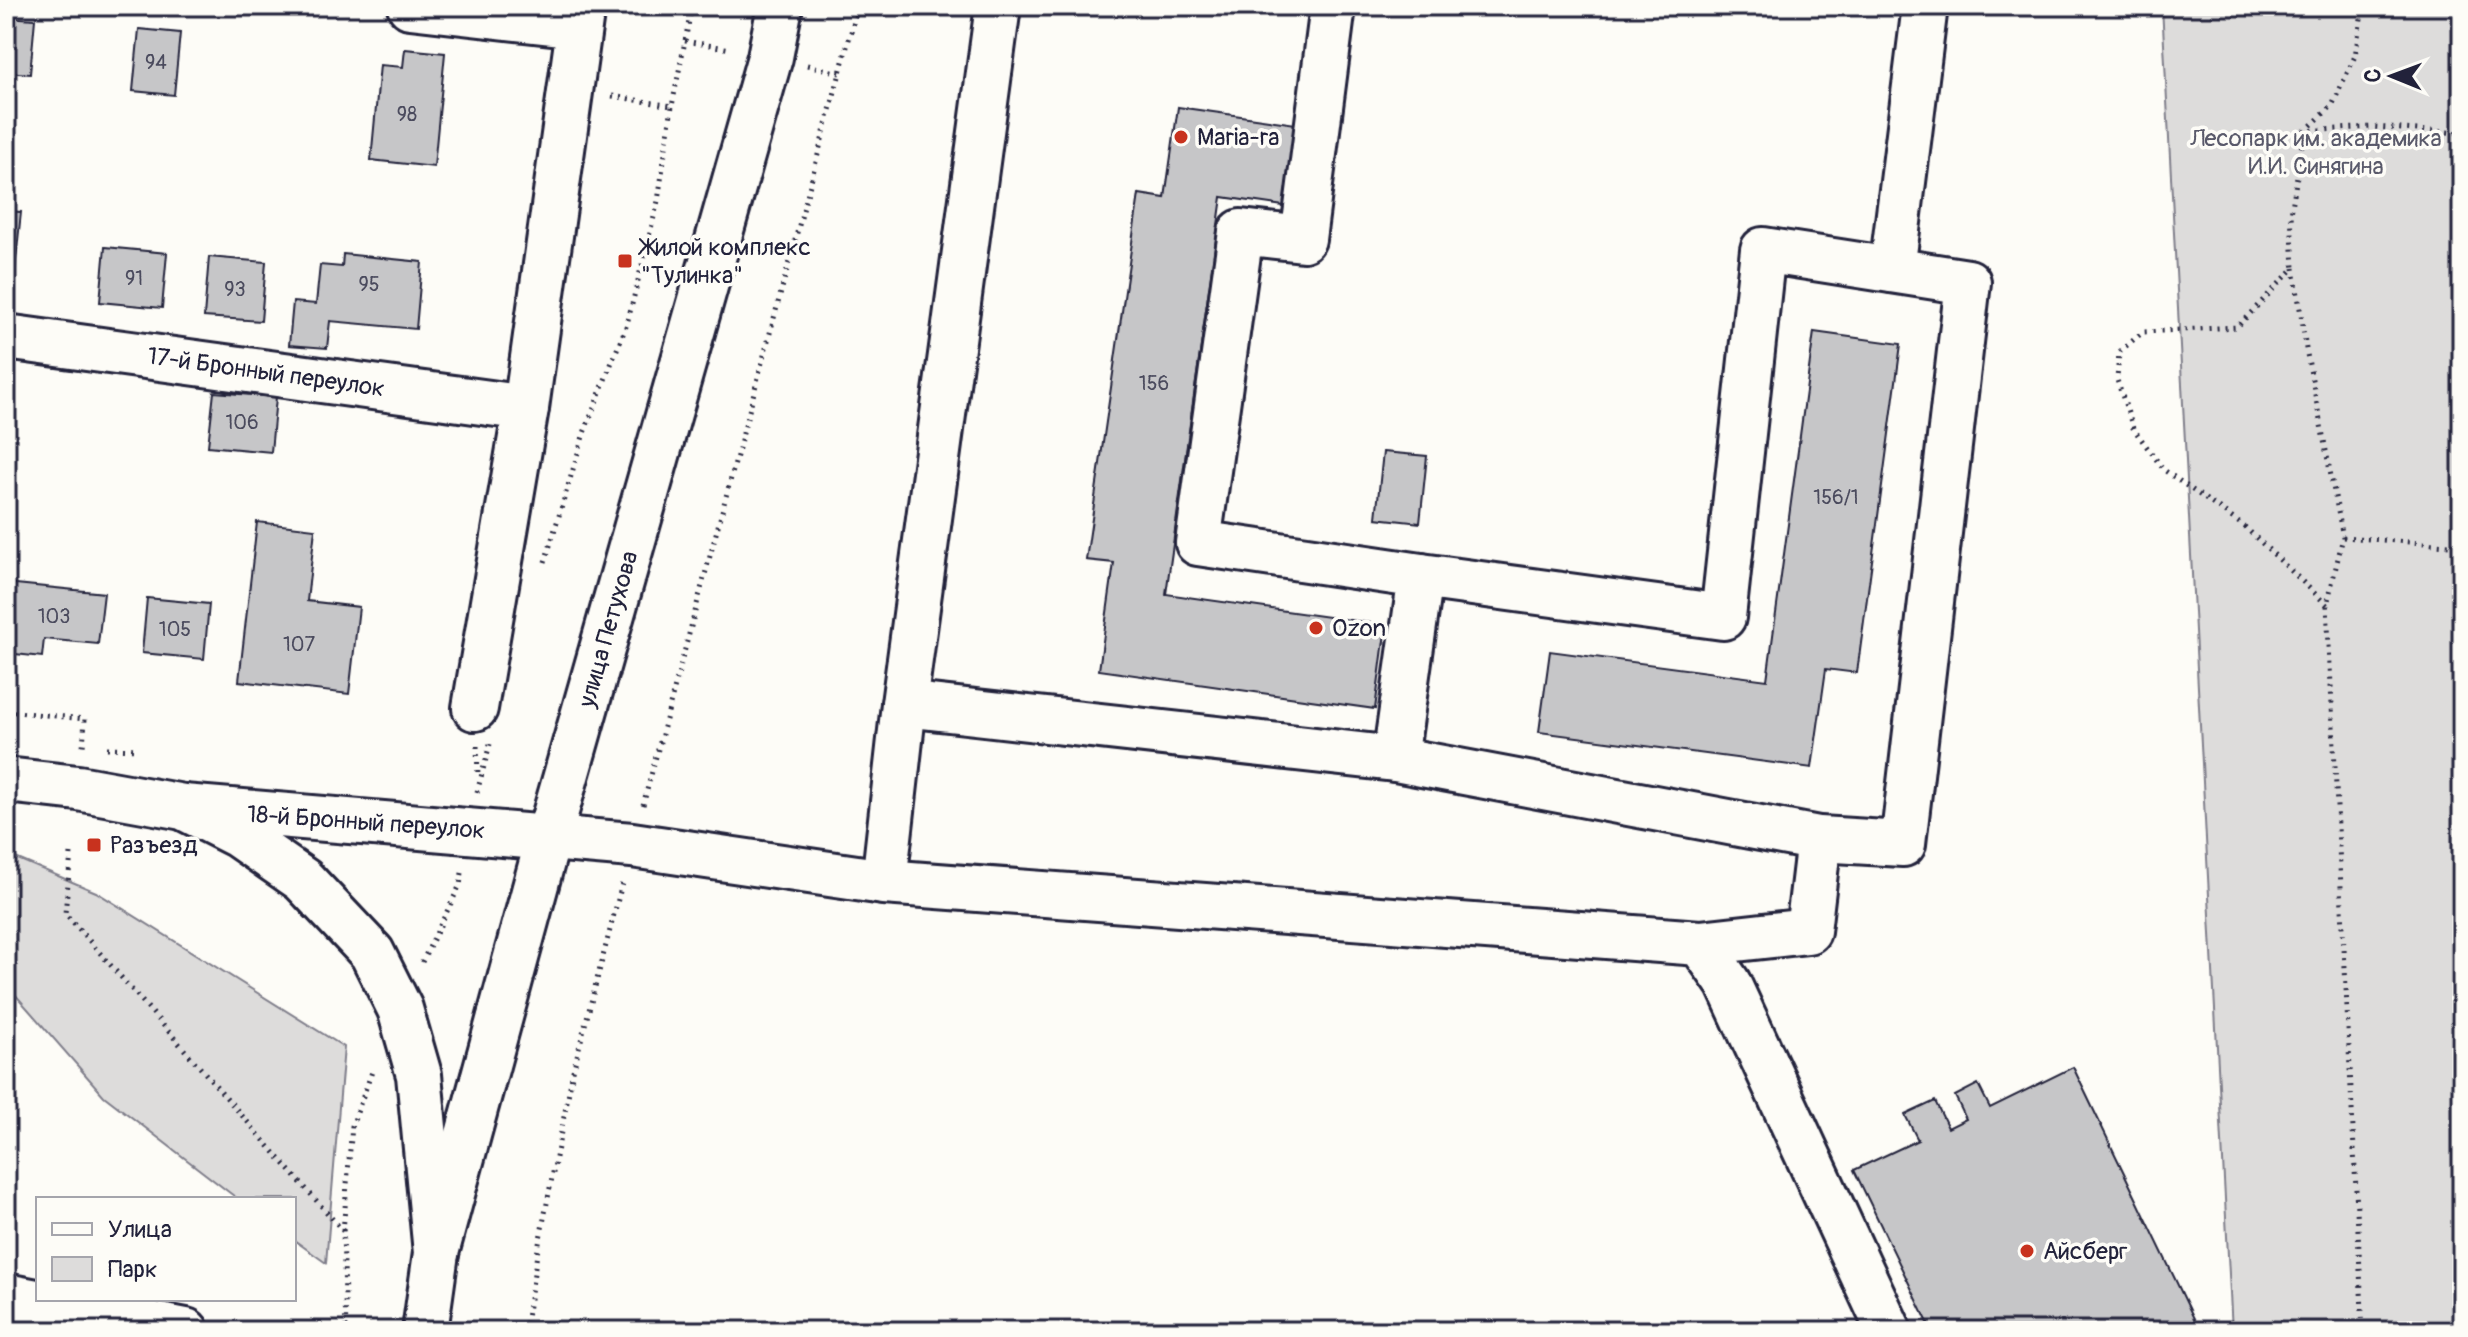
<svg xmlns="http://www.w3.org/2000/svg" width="2468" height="1337" viewBox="0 0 2468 1337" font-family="Pangolin,sans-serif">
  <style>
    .green { fill: #dddcdb; stroke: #807f8b; stroke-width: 2 }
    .building { fill: #c6c6c8; stroke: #22223b; stroke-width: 2 }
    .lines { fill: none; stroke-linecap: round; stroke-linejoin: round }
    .minor-casing { stroke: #22223b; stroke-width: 50 }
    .path { stroke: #22223b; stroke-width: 5; stroke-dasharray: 2 6; stroke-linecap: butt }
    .minor { stroke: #fdfcf7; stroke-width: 44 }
    .poi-dot { fill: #c8321e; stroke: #fdfcf7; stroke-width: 3 }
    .labels { text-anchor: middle; stroke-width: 7; stroke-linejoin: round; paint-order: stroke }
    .number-label { font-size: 20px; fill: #4b4b5e }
    .poi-label { font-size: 24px; fill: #22223b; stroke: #fdfcf7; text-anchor: start }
    .park-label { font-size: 24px; fill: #5a5a6b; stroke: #fdfcf7 }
    .street-label { font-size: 24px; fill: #22223b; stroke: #fdfcf7 }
  </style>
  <rect width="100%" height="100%" fill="#fdfcf7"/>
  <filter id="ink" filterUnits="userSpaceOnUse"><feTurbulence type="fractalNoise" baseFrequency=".0125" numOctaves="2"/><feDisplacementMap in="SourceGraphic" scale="16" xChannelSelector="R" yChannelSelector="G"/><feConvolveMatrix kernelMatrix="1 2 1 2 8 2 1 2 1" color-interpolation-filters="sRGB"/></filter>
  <g filter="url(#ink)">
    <g class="green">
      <polygon points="2162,6 2462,6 2462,1331 2232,1331"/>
      <polygon points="6,854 96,892 344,1047 326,1263 294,1240 294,1199 238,1199 230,1193 104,1096 6,984"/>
    </g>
    <g class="building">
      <polygon points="6,17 35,19 30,74 6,72"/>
      <polygon points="139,29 180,33 174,95 133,91"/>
      <polygon points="405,49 445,53 434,167 371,160 380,65 403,67"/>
      <polygon points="1178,107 1303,125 1291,207 1222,197 1166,594 1386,625 1375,709 1099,670 1114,563 1086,560 1139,194 1165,198"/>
      <polygon points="6,211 21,212 13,289 6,288"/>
      <polygon points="105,247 167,253 162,308 100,302"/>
      <polygon points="343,254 422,262 416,329 330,321 327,348 289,345 293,302 316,304 320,265 342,267"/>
      <polygon points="209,257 266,262 261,321 204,317"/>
      <polygon points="1814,332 1901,344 1857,673 1826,669 1812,768 1539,732 1550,651 1767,680"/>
      <polygon points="214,392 276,397 271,452 208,446"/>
      <polygon points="1383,452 1427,456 1420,523 1376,518"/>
      <polygon points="257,522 315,529 307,601 359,607 349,694 239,681"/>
      <polygon points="6,583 104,593 98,644 44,639 42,657 6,653"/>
      <polygon points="147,598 209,604 204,659 142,653"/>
      <polygon points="2073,1067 2200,1331 1932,1331 1854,1170 1918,1140 1905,1115 1935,1101 1948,1128 1966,1119 1955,1096 1978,1084 1990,1108"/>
    </g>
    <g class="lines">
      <g class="minor-casing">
        <g id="minor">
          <polyline points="410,6 579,25"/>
          <polyline points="1892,270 1925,6"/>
          <polyline points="6,337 526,408"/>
          <polyline points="904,704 1395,759 1421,576 1198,543 1241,232 1303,239 1333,6"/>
          <polyline points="475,708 526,408 582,6"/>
          <polyline points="1395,759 1819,839 1903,844 1968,282 1763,250 1723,617 1421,576"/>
          <polyline points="6,780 78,788 183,807 238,835 303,880 372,953 400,1009 419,1075 436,1253 425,1331"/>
          <polyline points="183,807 632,845 884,882 1700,943 1728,983 1889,1331"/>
          <polyline points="884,882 904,704 998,6"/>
          <polyline points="1700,943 1808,931 1819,839"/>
          <polyline points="436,1253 549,836 770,57 780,6"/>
          <polyline points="6,1296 186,1331"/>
        </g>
      </g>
      <g class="path">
        <polyline points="685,41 731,49"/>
        <polyline points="807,65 840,73"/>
        <polyline points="612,96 672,106 692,6"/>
        <polyline points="2305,131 2332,106 2355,56 2363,6"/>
        <polyline points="2294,268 2306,349 2343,537 2327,605 2363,1331"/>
        <polyline points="2343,537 2462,546"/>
        <polyline points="545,562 584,433 627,324 658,201 672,106"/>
        <polyline points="2327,605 2245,527 2164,470 2133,428 2117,380 2119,352 2143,332 2237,327 2294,268 2291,214 2304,131 2373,127 2462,133"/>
        <polyline points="6,711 85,719 83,747"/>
        <polyline points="477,746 478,776"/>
        <polyline points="107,748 137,749"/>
        <polyline points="477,792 490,744"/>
        <polyline points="643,805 858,6"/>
        <polyline points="71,854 65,913 343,1231 346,1331"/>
        <polyline points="422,962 460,885 462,873"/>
        <polyline points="343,1231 352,1126 373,1069"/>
        <polyline points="525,1331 537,1254 573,1071 622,884"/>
      </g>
      <use href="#minor" class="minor"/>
    </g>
  </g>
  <g class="poi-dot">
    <circle cx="1181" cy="137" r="8"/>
    <rect x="617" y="253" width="16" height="16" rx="4"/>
    <circle cx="1316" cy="628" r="8"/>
    <rect x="86" y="837" width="16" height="16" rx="4"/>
    <circle cx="2027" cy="1251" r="8"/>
  </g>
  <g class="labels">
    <g class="number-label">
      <text x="156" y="69">94</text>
      <text x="407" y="121">98</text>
      <text x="134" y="285">91</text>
      <text x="369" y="291">95</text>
      <text x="235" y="296">93</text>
      <text x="1154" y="390">156</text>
      <text x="242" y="429">106</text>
      <text x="1836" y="504">156/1</text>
      <text x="54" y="623">103</text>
      <text x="175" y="636">105</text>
      <text x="299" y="651">107</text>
    </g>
    <g class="poi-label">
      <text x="1197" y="145">Maria-ra</text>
      <text x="641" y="255">Жилой комплекс<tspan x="641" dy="28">"Тулинка"</tspan></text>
      <text x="1332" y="636">Ozon</text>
      <text x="110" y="853">Разъезд</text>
      <text x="2043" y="1259">Айсберг</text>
    </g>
    <g class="park-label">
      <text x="2316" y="146">Лесопарк им. академика<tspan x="2316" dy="28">И.И. Синягина</tspan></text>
    </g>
    <g class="street-label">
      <text transform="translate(266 372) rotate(8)" y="8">17-й Бронный переулок</text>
      <text transform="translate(608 629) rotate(-74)" y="8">улица Петухова</text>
      <text transform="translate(366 822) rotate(4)" y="8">18-й Бронный переулок</text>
    </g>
  </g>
  <rect width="2468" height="1337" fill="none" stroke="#fdfcf7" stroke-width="32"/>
  <rect x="16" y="16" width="2436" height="1305" fill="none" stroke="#22223b" stroke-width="3" filter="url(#ink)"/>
  <rect x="36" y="1197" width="260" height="104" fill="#fdfcf7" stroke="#a5a5ac" stroke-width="2"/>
  <rect x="52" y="1223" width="40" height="12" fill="#fdfcf7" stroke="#a5a5ac" stroke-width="2"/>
  <text x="108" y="1237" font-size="24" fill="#22223b">Улица</text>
  <rect x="52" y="1257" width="40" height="24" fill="#dddcdb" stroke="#a5a5ac" stroke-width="2"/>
  <text x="108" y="1277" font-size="24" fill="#22223b">Парк</text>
  <g transform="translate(2392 76) rotate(271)" stroke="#fdfcf7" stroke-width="6" paint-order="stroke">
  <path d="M0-6L14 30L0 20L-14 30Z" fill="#22223b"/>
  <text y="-12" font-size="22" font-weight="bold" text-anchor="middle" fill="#22223b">С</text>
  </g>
</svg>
